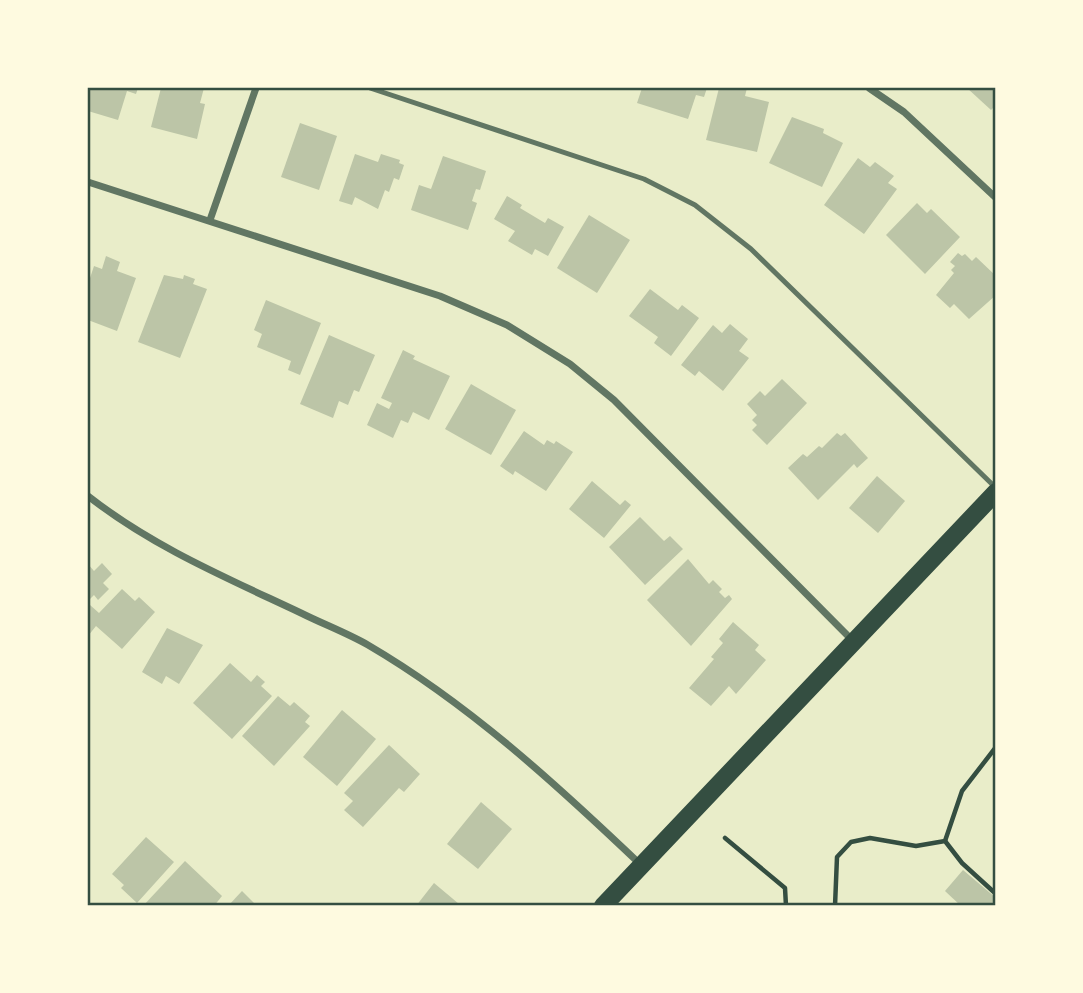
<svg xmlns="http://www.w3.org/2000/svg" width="1083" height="993" viewBox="0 0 1083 993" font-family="'Exo 2',sans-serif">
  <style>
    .building { fill: #bcc5a7 }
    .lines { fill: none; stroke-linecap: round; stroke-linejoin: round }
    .path { stroke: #344e41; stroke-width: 4.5 }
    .service { stroke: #617663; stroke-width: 5 }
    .minor { stroke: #617663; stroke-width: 7 }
    .primary { stroke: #344e41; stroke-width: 18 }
    .neatline { fill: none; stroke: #344e41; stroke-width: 2.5 }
  </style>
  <rect width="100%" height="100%" fill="#e9edc9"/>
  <g class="building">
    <polygon points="88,88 138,88 136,94 127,91 118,120 88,111"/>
    <polygon points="161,88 204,88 200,103 205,104 197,139 151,127"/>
    <polygon points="642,88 707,88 704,97 696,95 688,119 637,103"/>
    <polygon points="719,88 747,88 745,96 769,102 757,152 706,140"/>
    <polygon points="967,88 996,88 996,105 991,110"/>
    <polygon points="792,117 824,129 823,133 843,143 822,187 769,163"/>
    <polygon points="300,123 337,136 319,190 281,177"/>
    <polygon points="355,154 378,162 381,154 400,160 399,163 404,165 399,180 394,178 389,192 385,190 378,209 355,197 352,205 339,201"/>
    <polygon points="443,156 486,171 480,190 476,189 472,201 477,203 468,230 411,210 419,185 431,189"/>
    <polygon points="858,158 870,167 875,162 894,176 888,183 897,189 864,234 824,205"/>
    <polygon points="507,196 522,205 520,208 545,223 548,218 564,227 548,256 535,249 532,255 508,241 515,231 494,219"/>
    <polygon points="917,203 927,213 931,209 960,237 925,274 886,235"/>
    <polygon points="589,215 630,240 597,293 557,268"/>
    <polygon points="958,253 962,256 965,254 972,261 976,257 996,276 996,295 969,319 954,304 950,308 936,295 954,273 951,270 955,266 950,262"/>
    <polygon points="106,256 120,262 117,271 136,278 117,331 88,320 88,284 94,266 102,269"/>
    <polygon points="164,275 183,279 184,275 195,279 193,284 207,289 180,358 138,342"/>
    <polygon points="650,289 678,310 682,305 699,318 671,356 654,343 658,337 629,316"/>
    <polygon points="266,300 321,323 300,375 288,370 291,361 257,347 262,334 254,330"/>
    <polygon points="730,324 748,339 739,351 749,358 723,391 699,371 695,376 681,365 713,325 722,333"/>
    <polygon points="329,335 375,355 359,392 354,390 348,405 339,401 333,418 300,404"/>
    <polygon points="403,350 415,356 413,359 450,376 429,420 413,412 408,423 401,420 393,438 367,425 377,403 389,409 392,403 381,398"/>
    <polygon points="782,379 807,403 767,445 752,430 757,425 752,420 757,415 747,404 760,391 765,396"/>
    <polygon points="471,384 516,410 491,455 445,429"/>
    <polygon points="524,431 544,445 547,440 554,444 556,441 573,452 546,491 515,471 513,475 500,466"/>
    <polygon points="837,433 841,436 845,433 868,458 857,468 854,464 818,500 788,468 803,454 807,457 819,446 822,448"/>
    <polygon points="877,476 905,501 878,533 849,508"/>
    <polygon points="592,481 620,505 625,500 631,505 604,538 569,509"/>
    <polygon points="640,517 664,541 670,536 683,549 645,585 609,547"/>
    <polygon points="688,559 709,584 713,580 722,589 719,592 725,598 729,595 732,599 691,646 647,600"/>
    <polygon points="102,563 112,574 103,583 109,589 98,600 94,595 88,601 88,564 94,571"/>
    <polygon points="122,589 135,601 139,597 155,612 122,649 96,626 88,636 88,608 90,605 99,613"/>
    <polygon points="733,622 759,645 755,650 766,660 736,694 729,686 711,706 689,688 714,659 711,657 723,643 719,639"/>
    <polygon points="167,628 203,645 179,684 166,676 162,684 142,672"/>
    <polygon points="230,663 251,682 257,675 265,682 261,686 272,696 232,739 193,703"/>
    <polygon points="278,696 290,706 294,702 310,716 305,722 310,726 274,766 242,736"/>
    <polygon points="342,710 376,739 337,786 303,757"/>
    <polygon points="389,745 420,774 404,792 399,788 363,827 344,810 353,801 344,793"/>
    <polygon points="481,802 512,829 478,869 447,844"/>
    <polygon points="146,837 174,862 137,903 121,888 124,885 112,874"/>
    <polygon points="185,861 222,896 214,906 143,906"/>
    <polygon points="963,870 996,898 996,906 961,906 945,891"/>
    <polygon points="434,883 459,904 458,906 416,906"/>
    <polygon points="242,891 257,906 228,906"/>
  </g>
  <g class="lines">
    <g class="path">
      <polyline points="725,838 785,888 786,906"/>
      <polyline points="945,841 962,791 996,747"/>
      <polyline points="835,906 837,857 851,842 870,838 916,846 945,841 962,863 996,894"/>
    </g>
    <polyline class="service" points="370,88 644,179 695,205 751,249 996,488"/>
    <g class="minor">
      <polyline points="869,88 904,112 996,198"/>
      <polyline points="88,182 440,296 507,325 570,364 614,400 852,640"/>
      <polyline points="210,220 256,88"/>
      <path d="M88,496C153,547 227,578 301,613C323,624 347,633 368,645C469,704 557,785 641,865"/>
    </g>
    <polyline class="primary" points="603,906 996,492"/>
  </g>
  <rect width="1083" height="993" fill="none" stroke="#fefae0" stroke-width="178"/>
  <rect x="89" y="89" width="905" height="815" class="neatline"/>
</svg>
